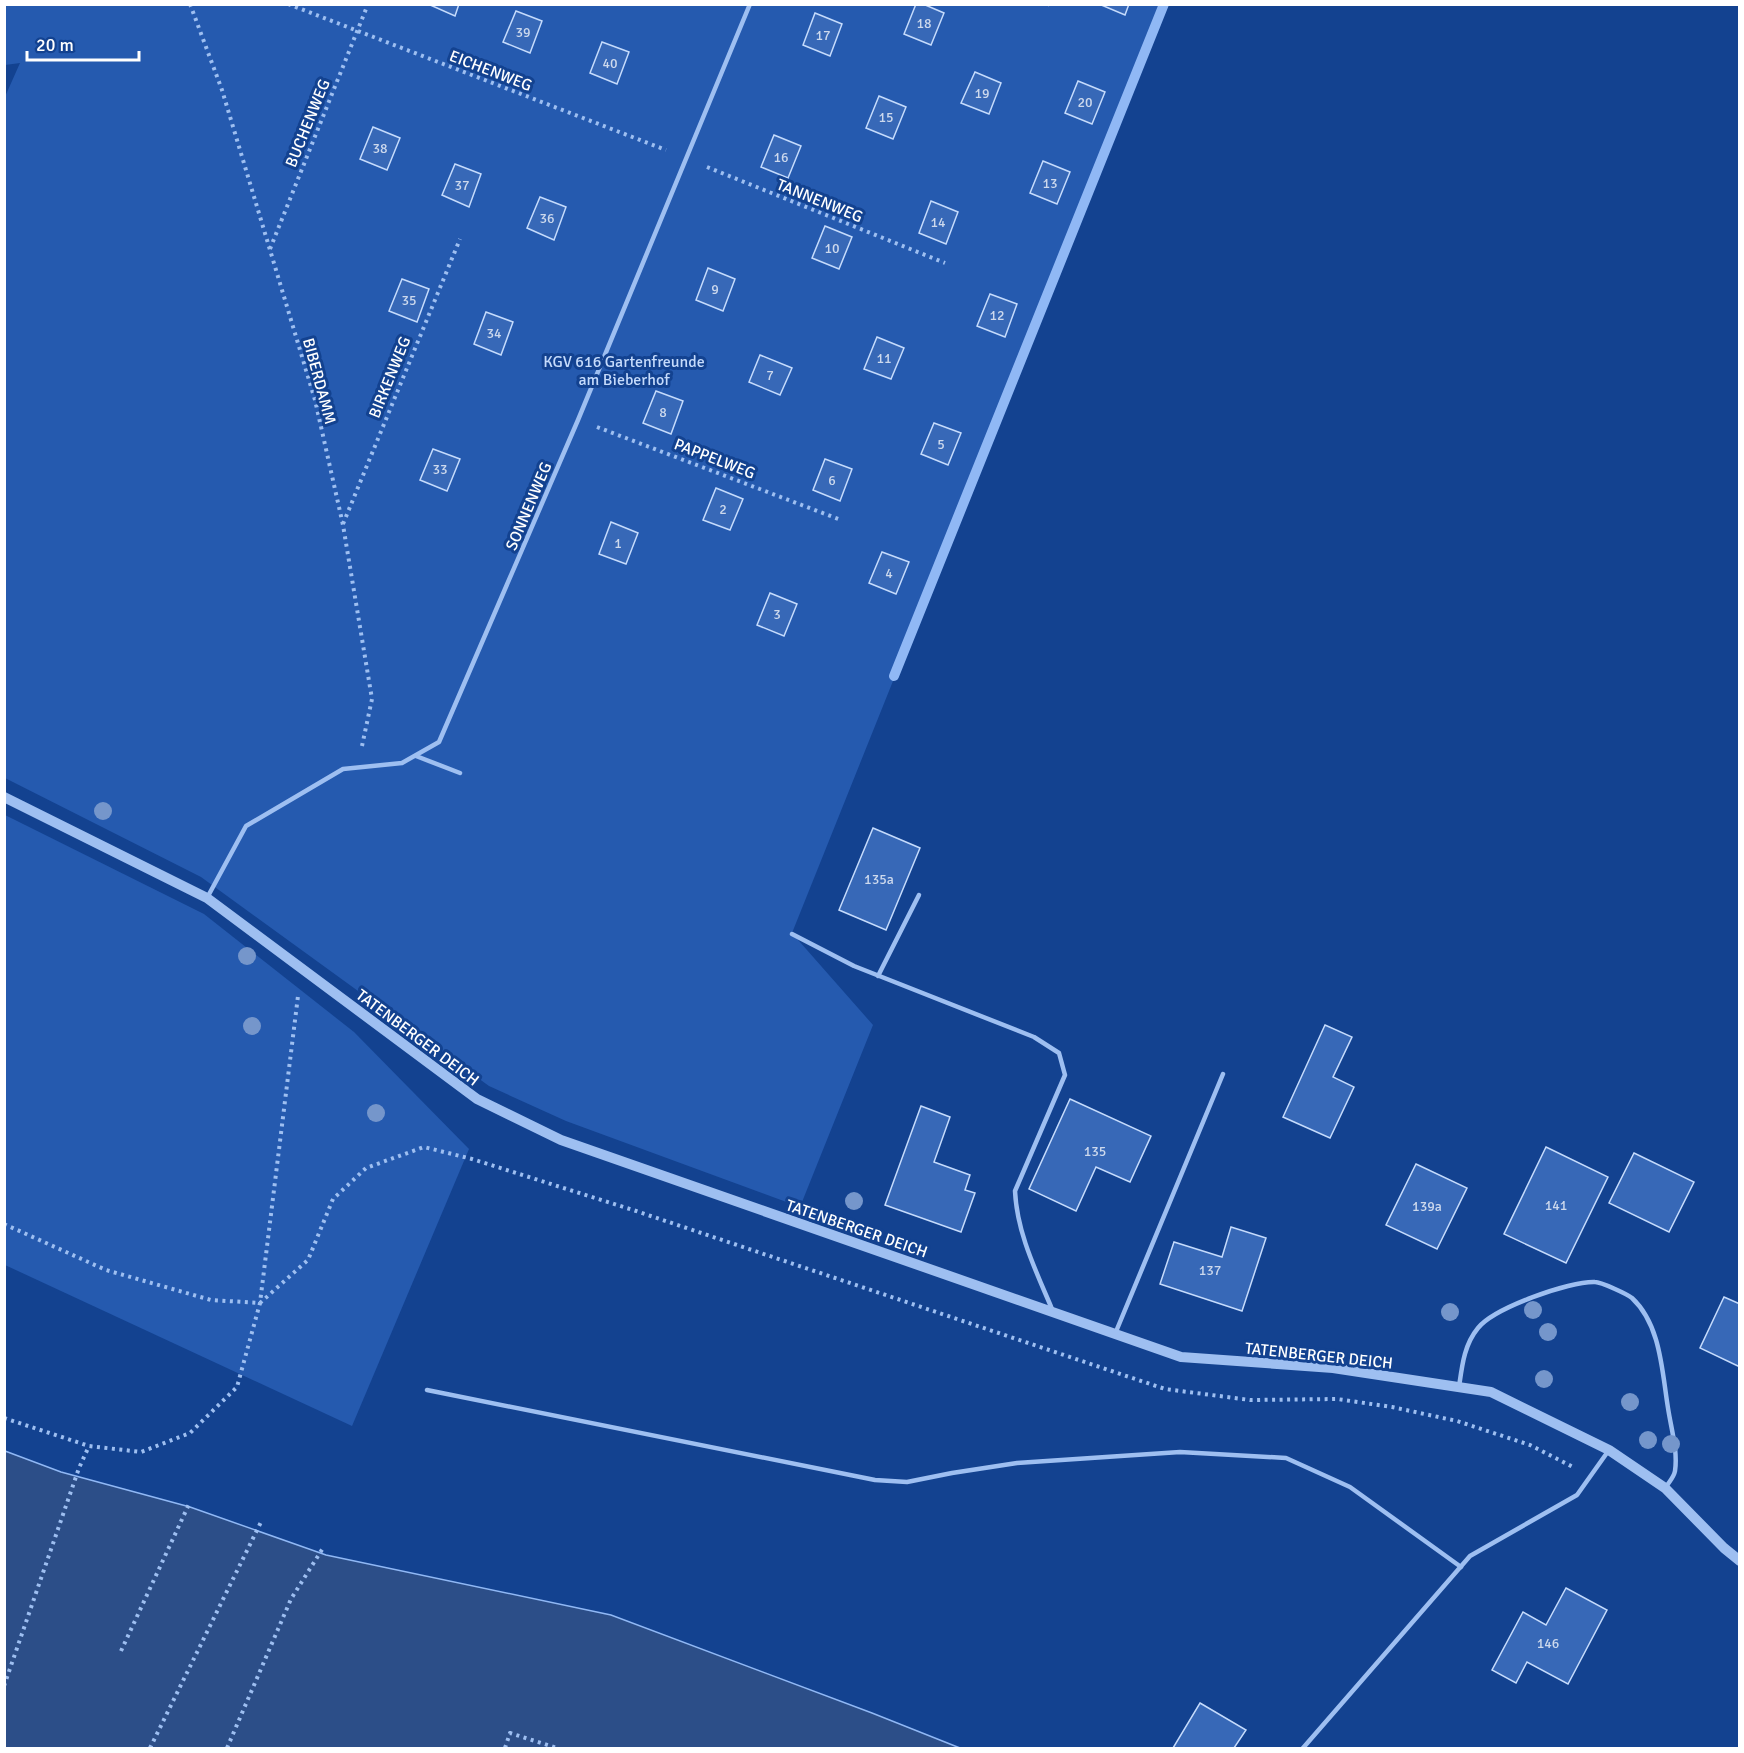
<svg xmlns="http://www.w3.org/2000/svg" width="1744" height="1753" viewBox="0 0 1744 1753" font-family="Signika,sans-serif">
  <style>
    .green { fill: #255aaf }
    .water { fill: #2c4e88; stroke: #90b8f5; stroke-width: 1.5 }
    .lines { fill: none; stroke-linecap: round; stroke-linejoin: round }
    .stream { stroke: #90b8f5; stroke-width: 10 }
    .building { fill: #3768b7; stroke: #c5dbfc; stroke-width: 1.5 }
    .path { stroke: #9ebff1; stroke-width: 4; stroke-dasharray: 3 4.5; stroke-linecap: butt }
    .service { stroke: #9ebff1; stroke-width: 4.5 }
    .tertiary { stroke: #9ebff1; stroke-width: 10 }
    .tree { fill: #7596cb }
    .labels { text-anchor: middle; stroke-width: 6; stroke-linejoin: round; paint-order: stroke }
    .number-label { font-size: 14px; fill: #cdd9ed }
    .street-label { font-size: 16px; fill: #fff; stroke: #134290 }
    .park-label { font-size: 16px; fill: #c5dbfc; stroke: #134290 }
  </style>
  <rect width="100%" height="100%" fill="#134290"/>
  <g class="green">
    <polygon points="4,5 1164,5 792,933 873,1025 800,1207 566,1121 489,1086 201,877 5,778 4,99 20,63 5,65"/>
    <polygon points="5,815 204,914 354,1032 469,1149 352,1426 5,1265"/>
  </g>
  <polygon class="water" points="5,1451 61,1472 190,1507 326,1555 611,1615 872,1713 960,1748 5,1748"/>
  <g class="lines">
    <polyline class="stream" points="894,676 1164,4"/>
  </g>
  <g class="building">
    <polygon points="428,4 459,4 455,16"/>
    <polygon points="916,4 923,4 944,13 931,45 904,34"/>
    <polygon points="1099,4 1129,4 1125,15"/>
    <polygon points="516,11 542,21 530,53 503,42"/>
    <polygon points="815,13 842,24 830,56 803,45"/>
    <polygon points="602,42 629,52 617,84 590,73"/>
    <polygon points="975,72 1001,83 989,114 961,103"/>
    <polygon points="1078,81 1105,92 1092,124 1065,113"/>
    <polygon points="879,96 906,107 893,139 866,128"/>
    <polygon points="373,127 400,138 387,170 360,159"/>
    <polygon points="774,135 801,146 788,178 761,167"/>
    <polygon points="1043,161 1070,172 1057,204 1030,193"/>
    <polygon points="455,164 481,174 469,207 442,195"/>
    <polygon points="540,197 566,207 554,240 527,228"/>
    <polygon points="931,201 958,212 946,244 919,233"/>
    <polygon points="825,226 852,237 839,269 812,258"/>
    <polygon points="708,268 735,279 723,311 696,300"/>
    <polygon points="402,279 429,289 417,322 389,311"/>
    <polygon points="990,294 1017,304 1005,337 977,326"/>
    <polygon points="486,312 513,322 501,355 474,344"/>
    <polygon points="877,337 904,348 891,379 864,369"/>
    <polygon points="760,355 792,368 780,395 749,382"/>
    <polygon points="656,391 683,401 671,434 643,423"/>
    <polygon points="934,423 961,433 948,465 921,454"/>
    <polygon points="433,449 460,459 447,491 420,480"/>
    <polygon points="825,459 852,469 840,501 813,490"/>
    <polygon points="716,488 743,499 730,530 703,520"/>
    <polygon points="611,522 638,533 626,564 599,554"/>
    <polygon points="882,552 909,562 896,594 869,583"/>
    <polygon points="770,593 797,604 784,636 757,625"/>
    <polygon points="873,828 920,848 886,930 839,910"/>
    <polygon points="1325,1025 1352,1037 1333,1077 1354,1087 1330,1138 1283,1117"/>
    <polygon points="1070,1099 1151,1136 1130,1182 1096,1167 1076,1211 1029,1189"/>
    <polygon points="921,1106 950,1117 934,1162 970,1175 965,1190 975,1193 961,1232 885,1205"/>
    <polygon points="1546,1147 1608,1177 1566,1263 1504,1234"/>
    <polygon points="1634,1153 1694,1182 1669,1232 1609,1203"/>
    <polygon points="1416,1164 1467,1188 1437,1249 1386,1225"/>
    <polygon points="1231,1227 1266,1238 1242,1311 1160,1284 1174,1242 1222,1257"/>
    <polygon points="1724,1297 1740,1304 1740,1367 1700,1348"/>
    <polygon points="1566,1588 1607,1610 1568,1684 1527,1662 1516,1683 1492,1670 1523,1612 1546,1625"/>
    <polygon points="1200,1703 1246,1730 1234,1748 1173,1748"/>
  </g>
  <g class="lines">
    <g class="path">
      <polyline points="190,4 222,90 315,400 343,525 372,699 362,746"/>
      <polyline points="288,4 666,150"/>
      <polyline points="1049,4 1050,5"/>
      <polyline points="707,167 945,263"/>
      <polyline points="270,249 368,4"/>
      <polyline points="597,427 841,520"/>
      <polyline points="343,524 460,239"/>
      <polyline points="4,1224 106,1270 211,1300 260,1303 308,1260 333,1199 366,1168 424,1147 472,1159 633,1210 1165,1389 1250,1400 1337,1399 1392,1407 1457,1421 1530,1445 1573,1467"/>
      <polyline points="4,1418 89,1446 141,1452 190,1433 237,1387 260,1303 298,996"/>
      <polyline points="121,1651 190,1502"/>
      <polyline points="4,1686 79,1468 89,1446"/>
      <polyline points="150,1748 261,1522"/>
      <polyline points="227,1748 291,1599 323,1548"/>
      <polyline points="505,1748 510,1733 557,1748"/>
    </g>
    <g class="service">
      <polyline points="416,756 460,773"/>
      <polyline points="207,898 246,826 343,769 402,763 439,742 578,420 750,4"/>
      <path d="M792,934L854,966L1034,1037L1059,1053L1065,1075L1015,1191C1017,1233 1036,1271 1052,1309"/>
      <polyline points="878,976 919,895"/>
      <polyline points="1115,1334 1223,1074"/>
      <path d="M1459,1387C1462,1366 1464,1345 1478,1328C1494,1308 1569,1281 1595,1282C1601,1282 1627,1294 1632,1298C1661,1325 1662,1372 1668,1408C1671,1428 1678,1451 1675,1471C1674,1477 1669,1482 1666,1487"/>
      <polyline points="427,1390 875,1480 907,1482 952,1473 1017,1463 1180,1452 1286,1458 1350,1487 1461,1567"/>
      <polyline points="1303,1748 1470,1556 1577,1495 1609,1450"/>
    </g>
    <polyline class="tertiary" points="4,797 207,898 477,1099 561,1140 1181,1357 1333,1368 1491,1392 1609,1450 1665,1488 1724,1548 1740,1561"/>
  </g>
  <g class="tree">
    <circle cx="103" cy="811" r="9"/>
    <circle cx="247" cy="956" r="9"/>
    <circle cx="252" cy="1026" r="9"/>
    <circle cx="376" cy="1113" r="9"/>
    <circle cx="854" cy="1201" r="9"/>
    <circle cx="1533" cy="1310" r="9"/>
    <circle cx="1450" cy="1312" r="9"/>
    <circle cx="1548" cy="1332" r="9"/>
    <circle cx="1544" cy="1379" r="9"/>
    <circle cx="1630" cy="1402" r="9"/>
    <circle cx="1648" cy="1440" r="9"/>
    <circle cx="1671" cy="1444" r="9"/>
  </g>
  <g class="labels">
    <g class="number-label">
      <text x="924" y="28">18</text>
      <text x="523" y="37">39</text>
      <text x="823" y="40">17</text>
      <text x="610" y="68">40</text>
      <text x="982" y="98">19</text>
      <text x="1085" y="107">20</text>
      <text x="886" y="122">15</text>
      <text x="380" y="153">38</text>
      <text x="781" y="162">16</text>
      <text x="1050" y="188">13</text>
      <text x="462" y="190">37</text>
      <text x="547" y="223">36</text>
      <text x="938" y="227">14</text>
      <text x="832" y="253">10</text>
      <text x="715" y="294">9</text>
      <text x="409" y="305">35</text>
      <text x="997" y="320">12</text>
      <text x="494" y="338">34</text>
      <text x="884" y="363">11</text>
      <text x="770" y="380">7</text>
      <text x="663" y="417">8</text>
      <text x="941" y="449">5</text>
      <text x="440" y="474">33</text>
      <text x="832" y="485">6</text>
      <text x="723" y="514">2</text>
      <text x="618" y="548">1</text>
      <text x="889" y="578">4</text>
      <text x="777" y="619">3</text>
      <text x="879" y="884">135a</text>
      <text x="1095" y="1156">135</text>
      <text x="1556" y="1210">141</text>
      <text x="1427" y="1211">139a</text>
      <text x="1210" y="1275">137</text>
      <text x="1548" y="1648">146</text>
    </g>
    <g class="street-label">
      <text transform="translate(491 70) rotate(21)" y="6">EICHENWEG</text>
      <text transform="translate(307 123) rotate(-68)" y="6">BUCHENWEG</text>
      <text transform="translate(820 200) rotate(22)" y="6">TANNENWEG</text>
      <text transform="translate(389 377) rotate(-68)" y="6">BIRKENWEG</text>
      <text transform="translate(320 381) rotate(75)" y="6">BIBERDAMM</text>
      <text transform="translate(715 458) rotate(21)" y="6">PAPPELWEG</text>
      <text transform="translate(528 506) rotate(-67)" y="6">SONNENWEG</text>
      <text transform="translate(418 1037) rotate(37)" y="6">TATENBERGER DEICH</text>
      <text transform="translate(857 1228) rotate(19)" y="6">TATENBERGER DEICH</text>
      <text transform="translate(1319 1355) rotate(6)" y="6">TATENBERGER DEICH</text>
    </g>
    <g class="park-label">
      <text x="624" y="367">KGV 616 Gartenfreunde<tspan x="624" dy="18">am Bieberhof</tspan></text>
    </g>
  </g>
  <rect width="1744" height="1753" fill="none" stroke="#ffffff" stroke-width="12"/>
  <path d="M27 51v9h112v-9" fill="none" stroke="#ffffff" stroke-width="3"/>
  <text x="36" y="51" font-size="18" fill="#ffffff" stroke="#134290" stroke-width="4.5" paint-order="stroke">20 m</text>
</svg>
